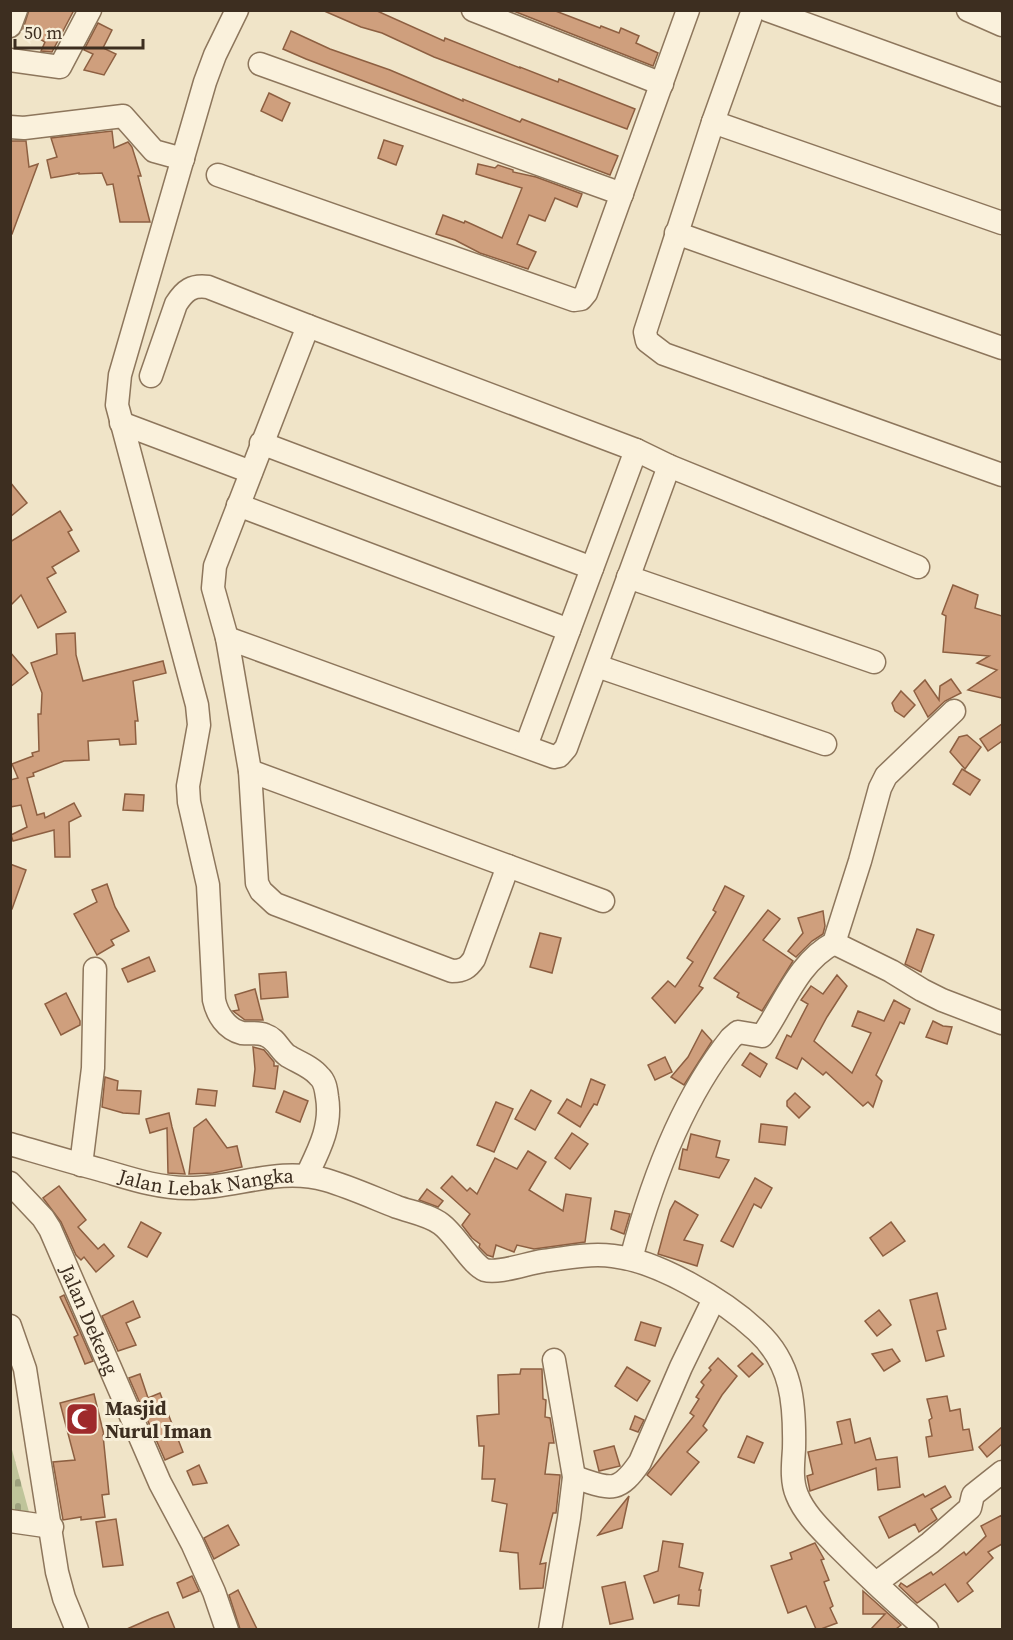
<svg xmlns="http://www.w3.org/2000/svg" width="1013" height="1640" viewBox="0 0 1013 1640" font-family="'Source Serif 4',serif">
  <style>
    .cemetery { fill: url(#cemetery-stones) }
    .building { fill: #cf9f7d; stroke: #8d5f41; stroke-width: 1.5 }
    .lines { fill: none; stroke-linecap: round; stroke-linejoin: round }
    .minor-casing { stroke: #8d765c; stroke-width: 25 }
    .minor { stroke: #faf1dc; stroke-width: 22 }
    .labels { text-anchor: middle; stroke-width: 6; stroke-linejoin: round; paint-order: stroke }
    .street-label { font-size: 20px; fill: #3d2e20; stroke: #f7eed8 }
    .poi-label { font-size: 20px; font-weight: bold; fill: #3d2e20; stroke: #f7eed8; text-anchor: start }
  </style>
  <defs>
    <pattern id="cemetery-stones" width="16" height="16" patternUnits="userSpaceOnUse" patternTransform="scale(1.5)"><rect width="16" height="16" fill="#bfc49a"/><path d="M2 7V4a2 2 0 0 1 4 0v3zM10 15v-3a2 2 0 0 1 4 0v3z" fill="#9ca07d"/></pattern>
  </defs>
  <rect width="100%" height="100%" fill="#f0e4c8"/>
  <polygon class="cemetery" points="11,1446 29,1512 11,1511"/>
  <g class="building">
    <polygon points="29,10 74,10 52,52 41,51 45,42 23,29"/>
    <polygon points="322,10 375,10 444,41 445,38 520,68 520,67 558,82 559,79 635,109 627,129 434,57 382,33 361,27"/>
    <polygon points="511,10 553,10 600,28 601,26 619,33 621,28 639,36 636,43 658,53 653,66"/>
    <polygon points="98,23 112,30 103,48 116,54 104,75 84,70 93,54 84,50"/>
    <polygon points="291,31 330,49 390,70 463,101 463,99 520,122 522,119 618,156 610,175 306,59 283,49"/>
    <polygon points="269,93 290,103 282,121 261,111"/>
    <polygon points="112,131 114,148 128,142 132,147 141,176 138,176 150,222 120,222 113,184 107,185 102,173 79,174 79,173 51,178 47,160 57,157 51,138"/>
    <polygon points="384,140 403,146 396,165 378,158"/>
    <polygon points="10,141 26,141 29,167 38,164 12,234 10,234"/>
    <polygon points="478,164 495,168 498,165 513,170 513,172 536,177 582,194 577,207 555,198 545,221 529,215 517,244 536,252 528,269 480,253 455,240 436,234 443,215 464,223 465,221 502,238 522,188 476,174"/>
    <polygon points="10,482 27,503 10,517"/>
    <polygon points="60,511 72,530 68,532 79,551 52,567 56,573 47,578 66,612 38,628 21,595 10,606 10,542"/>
    <polygon points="953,585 978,595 975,608 1002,616 1002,698 968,690 997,670 977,663 989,656 943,652 946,616 942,614"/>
    <polygon points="75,633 76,655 83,681 163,661 166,673 133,681 138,721 135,721 136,744 120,745 119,739 88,741 89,760 64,761 33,773 34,776 27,778 37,815 44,813 45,818 74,803 81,816 69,822 70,857 55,857 54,830 13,841 11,835 27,827 21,805 10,807 10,780 18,778 12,764 33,756 32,753 39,751 38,714 41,714 42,693 31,663 57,654 56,634"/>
    <polygon points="10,652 28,673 10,687"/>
    <polygon points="951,679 961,693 945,701 928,717 914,691 925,680 939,700 940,686"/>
    <polygon points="901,691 915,705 904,717 895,711 892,703"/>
    <polygon points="1002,724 1002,741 988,751 980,739"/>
    <polygon points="967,735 981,747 965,769 950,752 959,737"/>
    <polygon points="962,769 980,780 970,795 953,784"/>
    <polygon points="125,794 144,795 143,811 123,810"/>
    <polygon points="10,864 26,870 12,909 10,909"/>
    <polygon points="107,884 115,907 129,931 111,940 114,945 97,955 74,914 97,902 92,890"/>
    <polygon points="725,886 744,896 699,986 703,988 675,1023 652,998 668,981 675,987 693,962 687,958 716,912 713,910"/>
    <polygon points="768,910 780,919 763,940 793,961 762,1011 737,997 739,993 714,978"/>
    <polygon points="823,911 825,926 823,934 812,941 796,957 788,951 803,933 798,918"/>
    <polygon points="917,929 934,935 921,972 905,964"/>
    <polygon points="540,933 561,938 552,973 530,967"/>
    <polygon points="149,957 155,971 128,982 122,969"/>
    <polygon points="286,972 288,997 261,999 259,974"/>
    <polygon points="837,975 847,986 827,1017 814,1041 852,1073 871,1033 852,1026 858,1011 884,1021 894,1000 910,1009 904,1024 900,1022 876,1075 882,1081 873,1107 868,1102 863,1106 826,1072 823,1075 802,1058 797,1069 776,1058 787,1035 791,1037 808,1004 801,1000 811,986 823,994"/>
    <polygon points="255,989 263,1020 245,1020 233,1011 239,1010 235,995"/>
    <polygon points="66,993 80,1021 80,1025 61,1035 45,1004"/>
    <polygon points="933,1021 943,1026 952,1027 947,1044 926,1037"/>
    <polygon points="702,1030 712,1041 684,1085 671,1077 688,1057"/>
    <polygon points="253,1047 264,1050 274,1062 274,1066 278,1066 275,1089 253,1086 255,1069"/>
    <polygon points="750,1053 767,1064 760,1077 742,1065"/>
    <polygon points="665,1057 672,1072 655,1080 648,1065"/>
    <polygon points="105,1077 118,1081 117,1090 141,1091 139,1114 123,1113 102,1107"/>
    <polygon points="591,1079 605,1085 597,1105 594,1104 580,1127 558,1113 567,1099 581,1107"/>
    <polygon points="198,1089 217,1091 215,1106 196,1104"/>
    <polygon points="531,1090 551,1101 535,1130 515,1119"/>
    <polygon points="284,1091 308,1101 300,1122 276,1112"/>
    <polygon points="795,1093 810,1107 799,1118 787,1106 787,1101"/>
    <polygon points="496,1102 513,1109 494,1152 477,1145"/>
    <polygon points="169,1113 172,1127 185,1174 168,1173 167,1128 150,1133 146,1119"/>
    <polygon points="206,1119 227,1148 237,1146 242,1167 213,1173 189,1174 194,1128"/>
    <polygon points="761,1124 787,1127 785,1145 759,1142"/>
    <polygon points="572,1133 588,1144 570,1169 555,1158"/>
    <polygon points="691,1134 720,1141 716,1157 729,1160 719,1178 679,1169 683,1149 687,1150"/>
    <polygon points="528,1151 546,1162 529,1190 563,1211 566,1194 591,1198 585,1242 534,1249 517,1245 514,1252 496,1245 493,1257 487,1255 479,1247 480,1244 472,1238 462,1225 470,1214 441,1188 452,1176 467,1191 470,1188 477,1194 495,1158 517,1169"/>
    <polygon points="755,1178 772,1188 761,1208 754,1204 733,1247 721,1241"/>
    <polygon points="59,1186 86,1220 78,1227 98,1249 104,1244 114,1256 96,1272 84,1257 81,1260 76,1255 61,1222 43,1198"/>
    <polygon points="427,1189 443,1201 438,1207 419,1200"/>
    <polygon points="675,1201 698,1215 684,1240 703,1245 697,1266 658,1254 670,1210"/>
    <polygon points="615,1211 630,1214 624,1234 611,1229"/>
    <polygon points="141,1222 161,1233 147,1257 128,1247"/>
    <polygon points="891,1222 905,1241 883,1256 870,1238"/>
    <polygon points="937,1293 946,1329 937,1331 944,1356 926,1361 910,1300"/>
    <polygon points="64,1295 93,1361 85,1364 74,1337 78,1335 60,1297"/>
    <polygon points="133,1301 140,1317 126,1323 136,1345 118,1351 102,1316"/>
    <polygon points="879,1310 891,1325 877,1336 865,1321"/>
    <polygon points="641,1322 661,1328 655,1346 635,1340"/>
    <polygon points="892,1349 900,1361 884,1371 872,1354"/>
    <polygon points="752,1353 763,1364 749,1377 738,1366"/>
    <polygon points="718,1358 737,1376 722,1395 703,1426 707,1430 687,1452 699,1462 671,1495 647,1475 694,1416 690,1413 699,1399 696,1397 704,1385 701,1382 711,1370 709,1368"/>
    <polygon points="627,1367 650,1381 637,1401 615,1386"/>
    <polygon points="521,1369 542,1369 543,1399 546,1400 545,1417 550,1418 554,1443 549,1443 545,1474 560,1475 560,1477 556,1513 553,1513 540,1564 546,1563 543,1588 520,1589 518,1553 500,1551 507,1504 492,1501 495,1479 482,1479 484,1446 479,1446 477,1416 499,1414 498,1375 520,1374"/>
    <polygon points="140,1374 148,1398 160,1393 183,1452 165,1460 129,1378"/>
    <polygon points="94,1394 104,1435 103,1435 109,1494 102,1495 105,1517 81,1520 81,1517 63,1520 53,1462 75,1460 60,1403"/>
    <polygon points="947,1396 950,1411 960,1409 963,1430 969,1429 973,1450 929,1457 926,1437 932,1436 929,1420 932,1418 927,1399"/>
    <polygon points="635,1416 644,1420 638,1432 630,1429"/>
    <polygon points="850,1419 855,1443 870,1438 876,1460 897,1457 900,1487 878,1490 876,1468 810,1491 807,1476 813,1474 808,1452 842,1444 837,1422"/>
    <polygon points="1002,1427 1002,1444 987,1457 979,1447"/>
    <polygon points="747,1436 763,1443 754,1463 738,1457"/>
    <polygon points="614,1446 620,1466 599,1471 594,1451"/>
    <polygon points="199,1465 207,1483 193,1485 187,1471"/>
    <polygon points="945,1486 951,1497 931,1509 937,1519 919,1532 915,1524 889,1538 879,1517 923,1494 925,1497"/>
    <polygon points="629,1496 622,1528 598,1535"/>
    <polygon points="1002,1515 1002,1544 988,1552 993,1558 967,1583 973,1591 958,1602 945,1584 917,1603 899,1586 901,1583 907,1587 931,1572 933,1575 964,1552 966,1555 986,1536 981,1526"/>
    <polygon points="116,1519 123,1565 103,1567 96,1522"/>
    <polygon points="228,1525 239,1545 214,1559 204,1538"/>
    <polygon points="663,1541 683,1544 679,1567 703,1573 699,1590 701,1590 699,1606 678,1604 679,1595 654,1603 644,1576 658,1571"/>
    <polygon points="815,1543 824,1559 821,1560 829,1580 824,1582 833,1606 830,1608 837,1623 821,1629 816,1629 806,1606 788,1613 771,1566 792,1559 790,1553"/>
    <polygon points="192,1576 199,1591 183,1598 177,1583"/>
    <polygon points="625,1582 633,1619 610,1624 602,1587"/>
    <polygon points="238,1590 257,1629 240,1629 229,1595"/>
    <polygon points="863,1591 901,1625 896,1629 871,1629 885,1614 863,1614"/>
    <polygon points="168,1612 175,1629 127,1629 152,1618"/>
  </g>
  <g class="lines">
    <g class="minor-casing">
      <g id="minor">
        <path d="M237,10L215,55L205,82L120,375L117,405L197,705L199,725L188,786L189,802L208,885L214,1000C217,1014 226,1029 242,1033C250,1034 258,1032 265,1035C277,1039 279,1050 288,1056C298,1062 312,1067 319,1076C325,1081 326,1089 327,1097C332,1126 319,1150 307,1175"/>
        <polyline points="473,10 662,84"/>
        <polyline points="767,10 1002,95"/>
        <polyline points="968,10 1002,25"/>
        <polyline points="10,26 16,10"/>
        <polyline points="10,60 60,67 90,10"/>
        <polyline points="260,64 622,194"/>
        <polyline points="713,122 753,10"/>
        <polyline points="10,127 24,128 123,116 154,151 183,159"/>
        <polyline points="218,175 574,300 581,299 586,293 688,10"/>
        <polyline points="1002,223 713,122 645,332 647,341 664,354 1002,475"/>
        <polyline points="676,233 1002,348"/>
        <path d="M151,376L176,304C185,290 192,285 208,287L308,326"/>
        <polyline points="121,423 251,472"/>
        <polyline points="261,443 592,568"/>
        <polyline points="238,505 569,630"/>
        <polyline points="628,577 874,662"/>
        <polyline points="227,638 554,757 559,756 566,748 669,466"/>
        <polyline points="597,666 825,744"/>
        <polyline points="526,746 636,450"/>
        <polyline points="250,771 603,901"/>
        <path d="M508,866L474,959C468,968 463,971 452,971L275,904L261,891L257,883L250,771L227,638L213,588L215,566L308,326L636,450L669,466L918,567"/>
        <polyline points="834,943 891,971 922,990 942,1000 1002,1023"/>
        <path id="s1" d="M10,1144C41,1153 71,1162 101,1170C129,1178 157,1188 187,1188C234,1189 278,1166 326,1180C350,1187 374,1198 397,1207C411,1212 429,1215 441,1224C456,1235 472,1265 485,1270C498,1274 528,1263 543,1261C565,1258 590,1253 613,1256C658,1261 724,1300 757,1331C792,1363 795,1403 794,1449C793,1464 791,1481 797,1495C805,1515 823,1531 837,1546C866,1575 896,1603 927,1630"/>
        <polyline points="81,1165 93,1068 95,969"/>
        <path id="s2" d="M10,1183L43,1218L50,1229L160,1483L192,1543L214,1592L227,1630"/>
        <path d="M631,1259C651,1183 682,1099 731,1038L738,1032L762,1036C784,1004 798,962 834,943L860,861L880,788L886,776L954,711"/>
        <polyline points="10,1326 25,1369 57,1572 64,1598 77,1630"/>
        <path d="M574,1477C609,1488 617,1496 640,1462L681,1367L714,1299"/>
        <polyline points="10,1521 52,1527"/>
        <polyline points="876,1583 930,1543 970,1508 973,1495 1002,1472"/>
        <polyline points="550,1630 569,1518 574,1477 554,1360"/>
      </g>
    </g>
    <use href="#minor" class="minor"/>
  </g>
  <defs>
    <g id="mosque-square" transform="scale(1.725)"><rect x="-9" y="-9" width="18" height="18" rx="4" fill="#9e2a2b" stroke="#f7eed8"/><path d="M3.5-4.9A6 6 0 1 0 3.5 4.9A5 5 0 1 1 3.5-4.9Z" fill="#fff"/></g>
  </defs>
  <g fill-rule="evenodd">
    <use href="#mosque-square" x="82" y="1419"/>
  </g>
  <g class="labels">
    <g class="street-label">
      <text dy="7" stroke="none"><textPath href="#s1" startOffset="202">Jalan Lebak Nangka</textPath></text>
      <text dy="7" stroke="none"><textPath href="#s2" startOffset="160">Jalan Dekeng</textPath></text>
    </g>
    <g class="poi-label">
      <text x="105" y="1415">Masjid<tspan x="105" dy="23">Nurul Iman</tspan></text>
    </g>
  </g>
  <rect width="1013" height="1640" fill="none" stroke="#3d2e20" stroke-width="24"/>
  <path d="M15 39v9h128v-9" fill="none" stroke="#3d2e20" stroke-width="3"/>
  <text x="24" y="39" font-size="18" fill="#3d2e20" stroke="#f7eed8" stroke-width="4.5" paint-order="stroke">50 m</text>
</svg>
